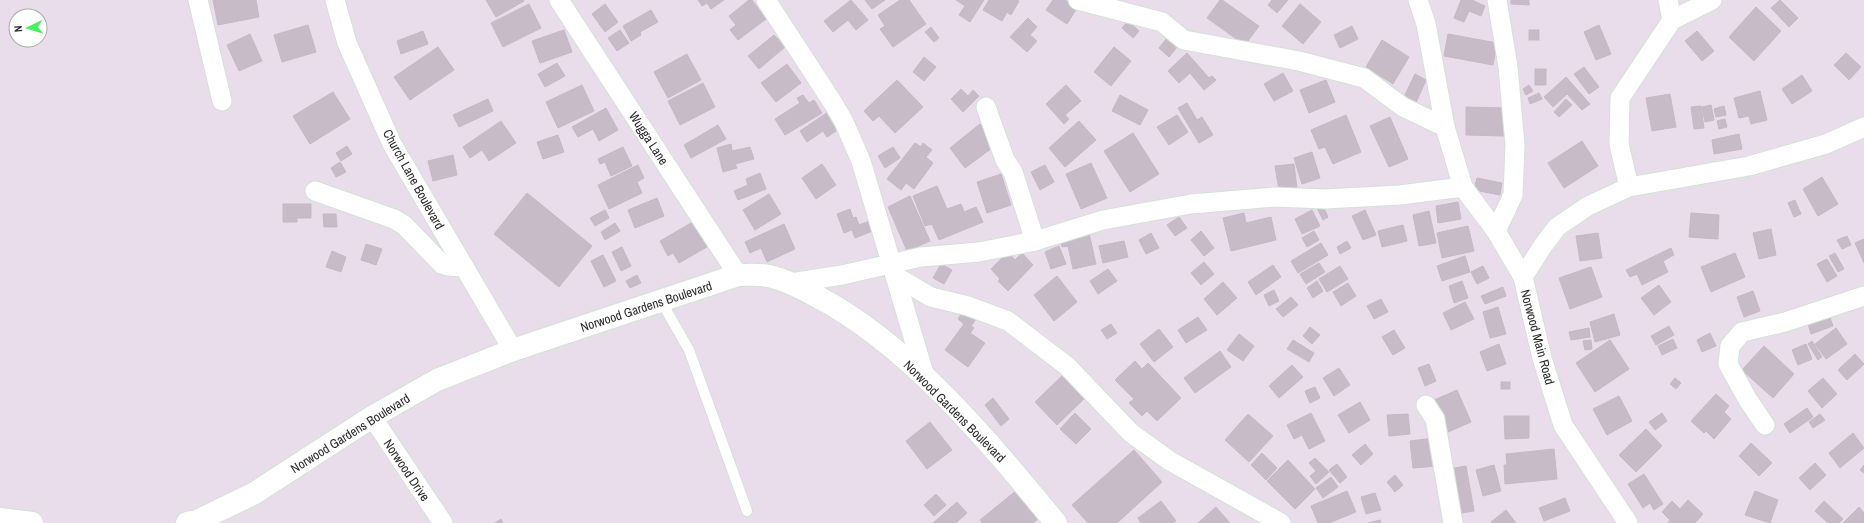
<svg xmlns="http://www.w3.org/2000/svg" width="1864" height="523" viewBox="0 0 1864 523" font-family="'Archivo Narrow',sans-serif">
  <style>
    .building { fill: #c6bbc7; stroke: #c7b7c7 }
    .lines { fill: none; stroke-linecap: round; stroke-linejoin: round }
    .service-casing { stroke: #d2e2d5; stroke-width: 12 }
    .minor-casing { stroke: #d2e2d5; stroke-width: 21 }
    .tertiary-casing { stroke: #d2e2d5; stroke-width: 24 }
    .service { stroke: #fff; stroke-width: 10 }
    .minor { stroke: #fff; stroke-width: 19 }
    .tertiary { stroke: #fff; stroke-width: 22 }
    .labels { text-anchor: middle; stroke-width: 3.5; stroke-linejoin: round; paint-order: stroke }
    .street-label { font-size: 13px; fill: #2a2a2a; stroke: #fff }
  </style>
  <rect width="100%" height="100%" fill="#eaddeb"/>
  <g class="building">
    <polygon points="213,0 256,0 259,17 218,25"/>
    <polygon points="486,0 523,0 524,1 496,17"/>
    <polygon points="698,0 724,0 711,9 707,3 702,6"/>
    <polygon points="749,0 752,0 766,19 738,40 730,30 736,25 729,16"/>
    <polygon points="851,0 868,20 856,30 848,20 833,32 824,21"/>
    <polygon points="865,0 885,0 872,9"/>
    <polygon points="900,0 909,0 926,24 893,47 880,29 885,26 878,15"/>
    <polygon points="956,0 984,0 970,22 959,15 965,6"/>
    <polygon points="989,0 1017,0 1019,1 1011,15 1007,12 1002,21 983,10"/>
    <polygon points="1053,0 1065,0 1077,8 1067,24 1046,10"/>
    <polygon points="1220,0 1222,0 1259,26 1245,45 1207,18"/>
    <polygon points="1272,0 1288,0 1277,13 1268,5"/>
    <polygon points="1461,0 1472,0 1485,6 1481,16 1469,11 1464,22 1454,18"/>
    <polygon points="1511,0 1529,0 1529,5 1511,4"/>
    <polygon points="1780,0 1798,18 1789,27 1771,8"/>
    <polygon points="529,4 541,28 503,47 491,23"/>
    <polygon points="605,4 618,22 605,32 592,14"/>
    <polygon points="1300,4 1321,22 1303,44 1282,26"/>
    <polygon points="1756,7 1781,31 1754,61 1729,37"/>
    <polygon points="651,10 658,22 640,32 641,35 631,41 623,26"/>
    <polygon points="1028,18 1037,27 1030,35 1037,41 1027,52 1010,37"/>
    <polygon points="1128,21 1139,31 1133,38 1122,28"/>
    <polygon points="308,25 316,52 282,62 274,35"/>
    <polygon points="1599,25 1611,54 1596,60 1584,32"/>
    <polygon points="1352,26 1358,39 1340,48 1334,35"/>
    <polygon points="931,27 939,38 934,42 925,32"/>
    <polygon points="564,30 572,52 540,63 532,41"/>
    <polygon points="620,30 629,43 617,51 608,38"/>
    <rect x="1529" y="30" width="10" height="10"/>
    <polygon points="423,31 428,44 401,54 397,41"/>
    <polygon points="1697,31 1714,51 1702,61 1685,41"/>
    <polygon points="250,34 262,61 239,71 227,45"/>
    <polygon points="1448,34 1497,43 1493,65 1444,56"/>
    <polygon points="774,35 785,47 759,69 748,56"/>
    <polygon points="1167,38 1177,47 1169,57 1159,48"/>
    <polygon points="1382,40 1409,57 1393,84 1366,67"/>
    <polygon points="438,47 454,70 410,100 394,77"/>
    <polygon points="1114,47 1131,61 1111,86 1094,72"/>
    <polygon points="1187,53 1209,78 1212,76 1216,80 1204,90 1190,73 1179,83 1168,71"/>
    <polygon points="1846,53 1861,67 1849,80 1834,65"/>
    <polygon points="687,54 701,80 668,98 654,72"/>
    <polygon points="924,57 936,67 924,81 913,72"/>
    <polygon points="557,63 565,76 545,87 538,74"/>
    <polygon points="787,64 801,83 776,102 761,83"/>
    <polygon points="1584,67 1599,87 1589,94 1574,74"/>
    <rect x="1535" y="69" width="11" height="16"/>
    <polygon points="1283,73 1293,91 1274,101 1264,84"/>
    <polygon points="1415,74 1426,80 1415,105 1403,99"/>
    <polygon points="1802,75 1812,91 1792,104 1782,89"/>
    <polygon points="1566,77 1590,104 1582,110 1567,94 1553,107 1544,97"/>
    <polygon points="897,80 923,107 895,133 879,116 873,121 864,111"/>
    <polygon points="1326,80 1335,102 1309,113 1300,90"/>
    <polygon points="703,83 715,107 680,125 668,101"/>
    <polygon points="582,85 594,111 558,128 546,102"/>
    <polygon points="1066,85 1081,101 1065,115 1069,119 1064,124 1046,104"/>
    <polygon points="1529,85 1533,91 1526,95 1523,89"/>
    <polygon points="961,89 968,96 973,90 979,96 963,112 951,99"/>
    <polygon points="1760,91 1767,120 1751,124 1749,116 1739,118 1734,98"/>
    <polygon points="333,92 350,119 310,144 293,116"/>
    <polygon points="1539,93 1542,99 1530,104 1528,98"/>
    <polygon points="1670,94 1676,127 1652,131 1646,98"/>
    <polygon points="803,95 809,103 814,100 822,113 785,135 775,119 800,103 797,98"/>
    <polygon points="1120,95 1148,110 1140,125 1112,111"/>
    <polygon points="488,99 493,111 459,127 453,115"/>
    <polygon points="1566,99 1572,105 1559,117 1554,112"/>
    <polygon points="1187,103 1197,120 1202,117 1213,135 1199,143 1178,108"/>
    <polygon points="1711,105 1714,120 1705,122 1702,107"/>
    <polygon points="1701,106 1704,128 1694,129 1691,107"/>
    <polygon points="1724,106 1726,115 1716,117 1714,109"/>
    <polygon points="1466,107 1505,108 1504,136 1466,135"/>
    <polygon points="606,108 618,130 599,141 593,129 578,137 572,127"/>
    <polygon points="828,112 839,129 827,137 823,131 807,142 800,131"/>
    <polygon points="1177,115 1188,132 1169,145 1157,127"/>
    <polygon points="1346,115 1361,152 1333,164 1325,147 1319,149 1311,130"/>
    <polygon points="1390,117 1408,159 1389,167 1370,126"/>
    <polygon points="1725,119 1727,127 1719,129 1717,121"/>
    <polygon points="501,121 516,143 489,161 482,150 470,158 463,147"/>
    <polygon points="1079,121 1096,140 1065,167 1049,148"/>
    <polygon points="980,124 996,145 965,168 950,148"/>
    <polygon points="718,125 726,139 691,158 684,145"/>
    <polygon points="1133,133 1159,174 1130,192 1104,151"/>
    <polygon points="1739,134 1742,149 1714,154 1712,140"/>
    <polygon points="558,135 564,152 543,159 537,142"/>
    <polygon points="1582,141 1598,166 1564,188 1548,163"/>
    <polygon points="915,143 921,147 923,143 932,150 926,157 933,163 914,189 906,183 901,190 887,179"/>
    <polygon points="731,144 732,151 750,147 754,159 735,164 737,168 723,172 717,148"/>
    <polygon points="347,146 352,154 341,161 336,153"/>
    <polygon points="623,147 632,166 611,176 605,162 600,164 598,159"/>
    <polygon points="893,147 900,158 885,168 878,156"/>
    <polygon points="1312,152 1320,178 1302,184 1294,158"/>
    <polygon points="453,155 457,175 433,181 428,161"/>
    <polygon points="340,162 346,172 336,177 331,168"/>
    <polygon points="1091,163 1107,198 1081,209 1066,174"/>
    <polygon points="822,164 836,185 816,199 802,178"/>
    <polygon points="1294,164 1297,188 1279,190 1275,166"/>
    <polygon points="638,165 644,178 637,182 642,193 609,209 598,185"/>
    <polygon points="1045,165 1054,182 1040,190 1031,172"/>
    <polygon points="760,173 766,189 738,200 734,191 748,185 746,179"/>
    <polygon points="1001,174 1011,205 987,213 977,182"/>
    <polygon points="1822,177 1838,204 1818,216 1803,189"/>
    <polygon points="1477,178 1502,183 1500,195 1474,190"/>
    <polygon points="937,186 947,209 961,204 964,212 976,207 983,222 939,240 932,224 925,226 913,196"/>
    <polygon points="527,193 592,246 559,287 494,234"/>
    <polygon points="769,194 781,214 755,230 743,210"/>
    <polygon points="910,196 930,241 907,251 888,207"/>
    <polygon points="657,198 664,216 635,228 628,210"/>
    <polygon points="1795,200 1801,214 1794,217 1788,203"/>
    <polygon points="1458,202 1461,219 1438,223 1436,206"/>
    <polygon points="283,204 311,204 311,218 297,218 297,222 283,222"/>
    <polygon points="1322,204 1328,217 1323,220 1316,206"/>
    <polygon points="850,209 853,218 856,217 859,225 872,220 875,230 855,238 852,230 844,233 837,214"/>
    <polygon points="605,210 609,218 595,226 590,218"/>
    <polygon points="1312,210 1320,226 1302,234 1295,219"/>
    <polygon points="1365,210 1376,235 1363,240 1352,216"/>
    <polygon points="1429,211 1436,243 1419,246 1413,215"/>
    <polygon points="1244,213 1246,223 1271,217 1276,240 1231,251 1223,218"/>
    <polygon points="1691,213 1719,215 1718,239 1689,237"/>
    <polygon points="323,214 336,214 337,227 324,227"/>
    <polygon points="1179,217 1187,228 1175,236 1167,225"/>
    <polygon points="698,219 712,244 679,263 673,253 668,256 660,241"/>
    <polygon points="615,223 620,231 605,240 601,232"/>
    <polygon points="784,224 795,249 767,262 761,248 750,253 745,242"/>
    <polygon points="1403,225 1407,241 1382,247 1378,231"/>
    <polygon points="1468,226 1474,251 1442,258 1437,233"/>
    <polygon points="1771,229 1776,255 1759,259 1753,233"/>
    <polygon points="1201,231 1214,248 1204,256 1191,240"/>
    <polygon points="1314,231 1319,240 1307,247 1302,238"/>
    <polygon points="1089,233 1096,264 1073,269 1068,246 1062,247 1060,239"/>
    <polygon points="1151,233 1159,248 1146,254 1139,240"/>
    <polygon points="1598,233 1602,258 1580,261 1576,236"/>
    <polygon points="1847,236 1851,245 1842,249 1837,240"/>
    <polygon points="1864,239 1864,263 1855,243"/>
    <polygon points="1124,241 1128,257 1103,263 1099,246"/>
    <polygon points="1347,241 1351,248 1340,254 1337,247"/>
    <polygon points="1321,243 1328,255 1298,273 1291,261"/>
    <polygon points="366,244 382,249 376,265 361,260"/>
    <polygon points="1059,246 1066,264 1051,269 1045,252"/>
    <polygon points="622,247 631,266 621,271 612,252"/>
    <polygon points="1671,248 1674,255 1663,261 1668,272 1642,285 1637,274 1630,277 1626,270"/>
    <polygon points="332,251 346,257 341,272 326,267"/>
    <polygon points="1008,252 1015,260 1022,253 1033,265 1008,291 998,281 1000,279 991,269"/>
    <polygon points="1735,253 1745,277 1711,292 1701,267"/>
    <polygon points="1835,253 1844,269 1838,272 1829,256"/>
    <polygon points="603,255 616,281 604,287 591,261"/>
    <polygon points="1465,256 1470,272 1442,281 1437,266"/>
    <polygon points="1827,259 1837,276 1827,282 1817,264"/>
    <polygon points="1204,262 1214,274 1201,285 1191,273"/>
    <polygon points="1319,263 1325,272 1306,284 1300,274"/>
    <polygon points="941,264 952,270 944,284 933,278"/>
    <polygon points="1273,265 1281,277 1256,295 1248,282"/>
    <polygon points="1340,266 1348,279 1327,292 1319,279"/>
    <polygon points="1483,266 1489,278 1477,284 1471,272"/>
    <polygon points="1591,267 1602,297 1570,309 1559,278"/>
    <polygon points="1108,269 1117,281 1098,294 1090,281"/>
    <polygon points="637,275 641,283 630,288 626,281"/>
    <polygon points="1057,276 1077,302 1054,321 1034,295"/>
    <polygon points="1317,281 1323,291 1313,298 1307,288"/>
    <polygon points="1462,281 1468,298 1454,303 1449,286"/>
    <polygon points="1223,282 1237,298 1217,315 1204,299"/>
    <polygon points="1348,283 1356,296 1341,306 1333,292"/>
    <polygon points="1659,285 1671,302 1654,315 1641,298"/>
    <polygon points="1503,287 1506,296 1485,304 1481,296"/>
    <polygon points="1274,290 1279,301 1269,306 1264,295"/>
    <polygon points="1753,291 1760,311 1744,317 1737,297"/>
    <polygon points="1291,297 1298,305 1283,317 1276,309"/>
    <polygon points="1381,299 1388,312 1374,319 1367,306"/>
    <polygon points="1465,302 1474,319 1451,330 1443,313"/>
    <polygon points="1498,307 1506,334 1490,338 1483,312"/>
    <polygon points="964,310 976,319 971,326 974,328 970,333 985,343 968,367 945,350 964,324 958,319"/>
    <polygon points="1614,314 1620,335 1595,342 1590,322"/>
    <polygon points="1829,315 1833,326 1811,334 1808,324"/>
    <polygon points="1198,317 1207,330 1186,343 1178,330"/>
    <polygon points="1111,324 1117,333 1107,339 1101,330"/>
    <polygon points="1669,326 1674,335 1656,345 1651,336"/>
    <polygon points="1310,327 1320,335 1312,344 1303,336"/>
    <polygon points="1589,328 1590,337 1571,340 1569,332"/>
    <polygon points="1836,328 1847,344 1826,359 1815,344"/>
    <polygon points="1159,329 1173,347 1154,362 1140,344"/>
    <polygon points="1394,330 1405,348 1393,355 1382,337"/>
    <polygon points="1710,333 1716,346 1702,352 1697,340"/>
    <polygon points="1239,334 1254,346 1243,361 1227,350"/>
    <polygon points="1673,339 1677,348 1662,355 1658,346"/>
    <polygon points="1293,340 1314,353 1309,362 1287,349"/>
    <polygon points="1591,340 1592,349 1585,350 1583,341"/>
    <polygon points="1610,340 1629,369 1595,392 1576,363"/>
    <polygon points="1812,341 1822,357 1818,360 1808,344"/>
    <polygon points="1499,344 1506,364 1487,371 1480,352"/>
    <polygon points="1806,344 1812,359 1798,365 1792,350"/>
    <polygon points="1764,346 1794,374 1773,398 1742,370"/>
    <polygon points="1220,351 1231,367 1195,393 1184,378"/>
    <polygon points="1855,354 1864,364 1847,380 1838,370"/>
    <polygon points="1135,361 1142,369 1148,363 1181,398 1157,421 1147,411 1142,416 1129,403 1134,399 1115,380"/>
    <polygon points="1429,364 1436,381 1425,386 1418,368"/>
    <polygon points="1292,365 1303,377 1279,398 1269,386"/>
    <polygon points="1339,368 1350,385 1334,396 1323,378"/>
    <polygon points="1067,371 1089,394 1057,425 1035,402"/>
    <polygon points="1675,378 1681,383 1676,389 1670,384"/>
    <polygon points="1823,378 1837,394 1822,408 1808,391"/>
    <rect x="1501" y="382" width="9" height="7"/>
    <polygon points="1315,387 1320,398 1310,403 1305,391"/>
    <polygon points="1457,390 1471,422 1446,433 1432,401"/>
    <polygon points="1716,394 1729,406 1724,412 1731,419 1714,439 1706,431 1704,433 1691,421"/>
    <polygon points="1619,396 1632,421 1607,435 1593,409"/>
    <polygon points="993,398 1009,419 1001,426 985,405"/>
    <polygon points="1360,402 1370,420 1349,433 1338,415"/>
    <polygon points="1807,408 1813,417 1790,433 1784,424"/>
    <polygon points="1075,413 1091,429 1076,444 1060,429"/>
    <polygon points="1311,413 1325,441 1309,449 1302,435 1294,439 1287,425"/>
    <polygon points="1662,413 1667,421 1655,430 1649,422"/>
    <polygon points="1248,414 1273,436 1249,462 1225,440"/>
    <polygon points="1408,414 1410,434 1389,436 1387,415"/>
    <polygon points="1820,414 1825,420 1813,428 1809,422"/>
    <polygon points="1504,416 1529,416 1529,438 1505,439"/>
    <polygon points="930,422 952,450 927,469 906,441"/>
    <polygon points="1646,429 1662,446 1636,472 1619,455"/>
    <polygon points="1853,433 1864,448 1840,468 1829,453"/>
    <polygon points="1434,438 1437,466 1413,468 1410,441"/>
    <polygon points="1751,443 1772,463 1759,476 1739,456"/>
    <polygon points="1365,444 1373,454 1361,465 1352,455"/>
    <polygon points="1554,449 1557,479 1505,484 1504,465 1507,465 1506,454"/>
    <polygon points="1134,450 1162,482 1117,523 1088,523 1072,505"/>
    <polygon points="1262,453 1277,468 1266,480 1251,465"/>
    <polygon points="1315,458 1329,472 1316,484 1310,476 1316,471 1309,463"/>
    <polygon points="1288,460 1315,489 1295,509 1267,481"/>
    <polygon points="1815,463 1826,475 1810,490 1799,478"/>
    <polygon points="1337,464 1347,477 1340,483 1329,470"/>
    <polygon points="1494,465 1501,491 1483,496 1476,470"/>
    <polygon points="1864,465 1864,473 1860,470"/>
    <polygon points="1466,466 1474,511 1456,514 1449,469"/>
    <polygon points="1644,474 1663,504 1654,510 1650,503 1643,508 1628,484"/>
    <polygon points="1395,475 1403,485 1395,492 1387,482"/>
    <polygon points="1331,477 1338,487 1323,498 1316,488"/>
    <polygon points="1017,490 1039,518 1033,523 982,523 980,520"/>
    <polygon points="1347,491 1356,512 1329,523 1318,523 1311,506"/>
    <polygon points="1755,491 1778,500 1770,523 1745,515"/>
    <polygon points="1375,493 1381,510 1366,514 1361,497"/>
    <polygon points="936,494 946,505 934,516 924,505"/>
    <polygon points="1565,498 1570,511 1544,521 1539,508"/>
    <polygon points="1688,500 1703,514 1695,523 1668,523 1670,520 1662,512 1672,501 1680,509"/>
    <polygon points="1161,501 1176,521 1172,523 1141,523 1138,518"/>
    <polygon points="1824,501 1843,519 1839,523 1828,523 1815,511"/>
    <polygon points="957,502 967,513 956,523 933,523"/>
    <polygon points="1216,507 1230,523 1198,523"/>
    <polygon points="1859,507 1864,513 1864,523 1843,523"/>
    <polygon points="1506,510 1516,523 1492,523 1491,522"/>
    <polygon points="501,519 503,523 495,523"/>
    <polygon points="1380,520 1381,523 1368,523"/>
  </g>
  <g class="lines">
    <g class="service-casing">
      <polyline id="service" points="661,301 689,350 747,511"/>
    </g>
    <g class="minor-casing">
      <g id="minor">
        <polyline points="198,0 222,101"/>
        <polyline points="335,0 347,43 392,144 513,350"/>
        <polyline points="559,0 738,275"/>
        <polyline points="766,0 833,103 844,122 861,161 925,377"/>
        <polyline points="1078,0 1162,22 1184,40 1299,61 1364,78 1403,107 1445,127"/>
        <polyline points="1418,0 1426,24 1445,127 1463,187 1496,231 1523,277"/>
        <polyline points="1668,0 1672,20"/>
        <polyline points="986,107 1005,160 1013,172 1035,241"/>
        <polyline points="1629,187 1619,144 1620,98 1672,20 1712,0"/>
        <polyline points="315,191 394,219 404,225 442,264 448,266 464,267"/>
        <polyline points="1496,231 1513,195 1515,145 1508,67 1497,0"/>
        <polyline points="895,276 931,297 968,306 1008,321 1067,366 1131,433 1170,461 1281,523"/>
        <polyline points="791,283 842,275 921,257 979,252 1035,241 1103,220 1191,204 1274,197 1325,199 1400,195 1463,187"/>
        <polyline points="1426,405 1435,419 1453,523"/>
        <polyline points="372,417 443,523"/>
        <polyline points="1765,425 1748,400 1728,364 1730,346 1742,332 1785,322 1864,296"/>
        <polyline points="1628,523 1563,425 1542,358 1523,277 1542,247 1557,227 1588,206 1629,187 1749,166 1826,144 1864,127"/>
      </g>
    </g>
    <g class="tertiary-casing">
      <g id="tertiary">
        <polyline points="0,519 32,523"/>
        <path d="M187,523L197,521L253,494L372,417L437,380L513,350L738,275C748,275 759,274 769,276C786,280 801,288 816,296C909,344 990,443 1056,523"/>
      </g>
    </g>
    <use href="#service" class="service"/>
    <use href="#minor" class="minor"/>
    <use href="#tertiary" class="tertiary"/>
  </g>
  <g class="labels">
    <g class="street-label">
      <text transform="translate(649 138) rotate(57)" y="5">Wugga Lane</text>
      <text transform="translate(414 179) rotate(61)" y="5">Church Lane Boulevard</text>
      <text transform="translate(646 306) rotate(-18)" y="5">Norwood Gardens Boulevard</text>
      <text transform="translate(1538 337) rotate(75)" y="5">Norwood Main Road</text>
      <text transform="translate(955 411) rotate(45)" y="5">Norwood Gardens Boulevard</text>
      <text transform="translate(350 433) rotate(-32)" y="5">Norwood Gardens Boulevard</text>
      <text transform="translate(407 470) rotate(56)" y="5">Norwood Drive</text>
    </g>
  </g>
  <g transform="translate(28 28) rotate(265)"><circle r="19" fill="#ffffff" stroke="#aaaaaa"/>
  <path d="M0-3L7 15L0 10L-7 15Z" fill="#45f061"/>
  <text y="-6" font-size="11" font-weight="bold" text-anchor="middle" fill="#2a2a2a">N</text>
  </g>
</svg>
